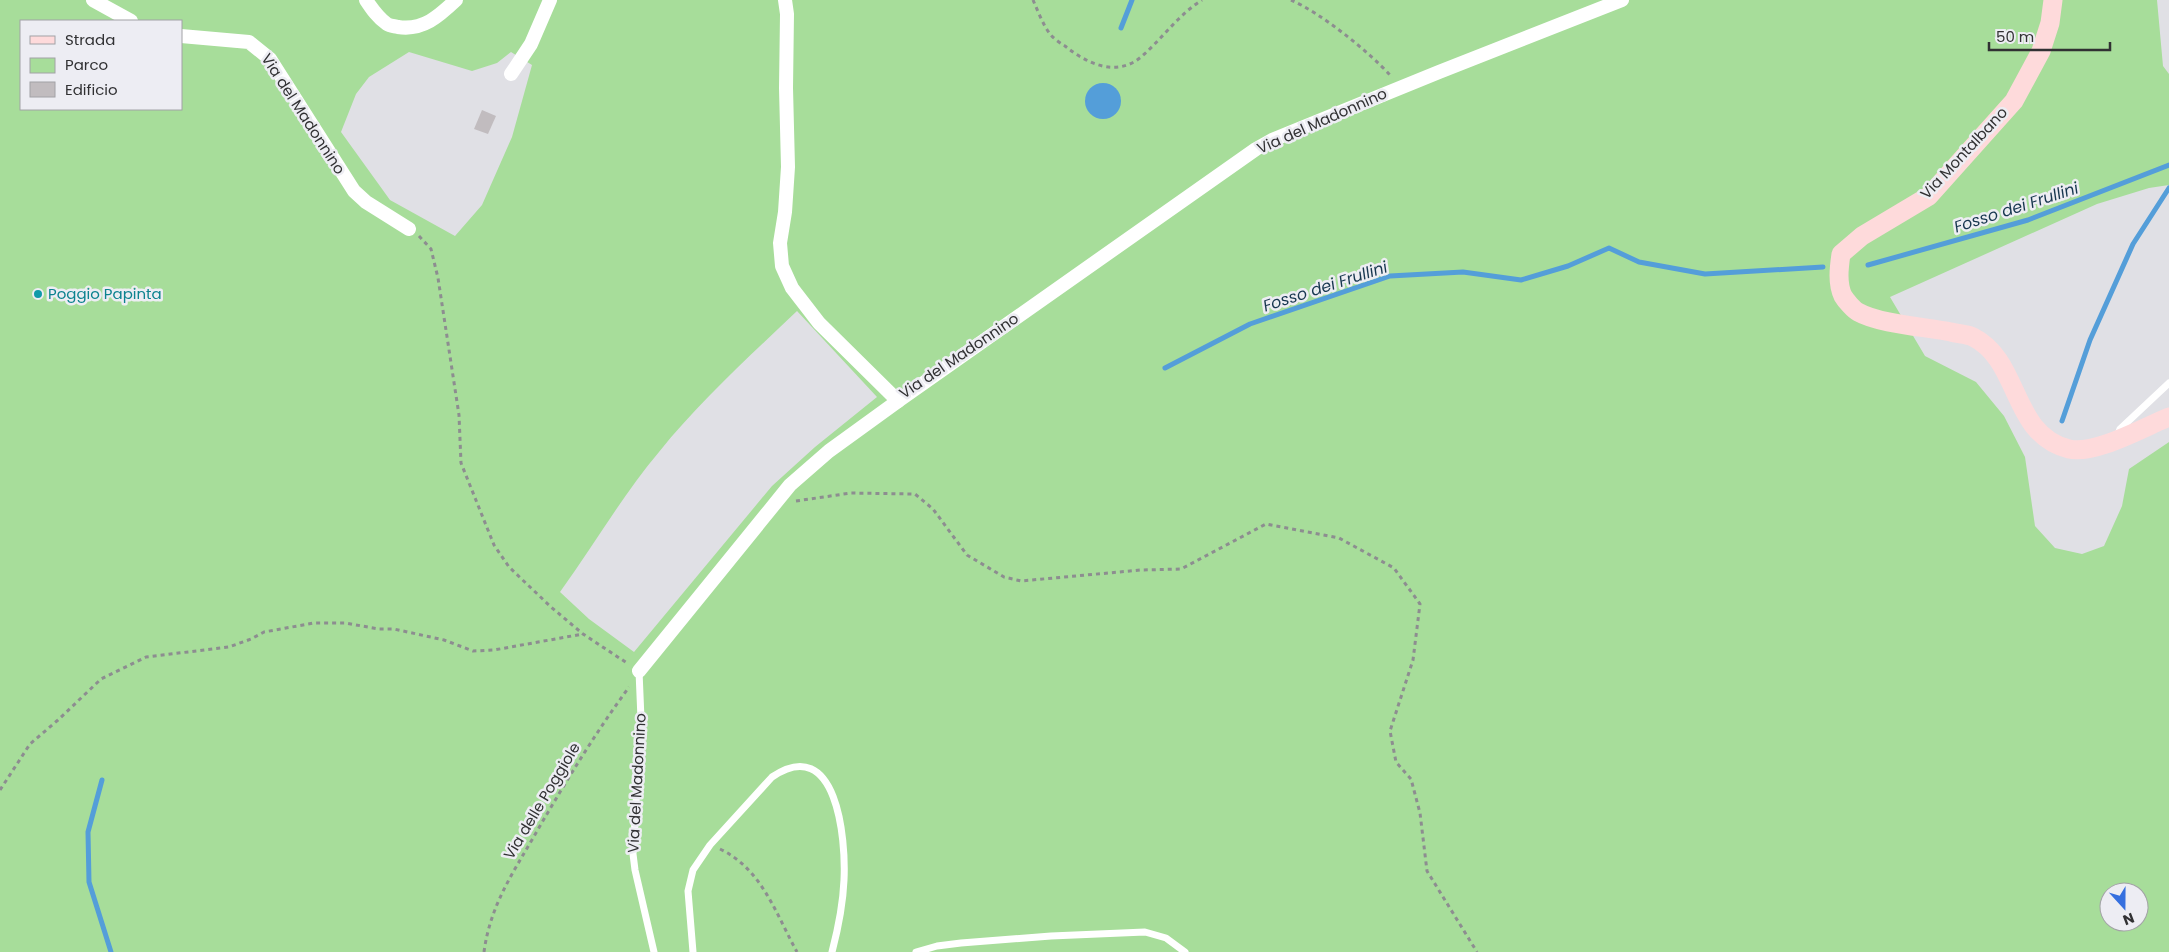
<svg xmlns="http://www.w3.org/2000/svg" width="2169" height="952" viewBox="0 0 2169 952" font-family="Poppins,sans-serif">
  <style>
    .green { fill: #a7dd9a; fill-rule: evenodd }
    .water { fill: #549ed9 }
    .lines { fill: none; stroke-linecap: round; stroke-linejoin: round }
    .stream { stroke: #549ed9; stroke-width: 5 }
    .building { fill: #c1bcbf }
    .path { stroke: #8d8d90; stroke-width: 3; stroke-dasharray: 4 4; stroke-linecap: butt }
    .lane { stroke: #fff; stroke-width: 7 }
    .street { stroke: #fff; stroke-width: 14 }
    .secondary { stroke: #fedadb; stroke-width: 19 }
    .culture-dot { fill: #0f9aa8; stroke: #ededf3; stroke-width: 2 }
    .labels { text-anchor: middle; stroke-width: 5; stroke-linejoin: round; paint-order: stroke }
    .street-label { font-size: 15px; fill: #313133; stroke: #ededf3 }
    .culture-label { font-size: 15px; fill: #0d838f; stroke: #ededf3; text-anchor: start }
    .water-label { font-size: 16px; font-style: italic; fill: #17374f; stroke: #ededf3 }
  </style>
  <rect width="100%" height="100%" fill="#e0e0e5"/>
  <path class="green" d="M0,0H2157L2163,66L2169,74V185L2149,188L2097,204L1890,297L1925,356L1976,382L2004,416L2025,457L2035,526L2055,548L2082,554L2104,546L2122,506L2129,469L2169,442V952H0ZM21,21H181V109H21ZM409,52L472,71L497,63L511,52L532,65L512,137L482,205L455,236L390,200L341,132L356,94L369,77ZM797,311L877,397L815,447L772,486L634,652L589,619L560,592C594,545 622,496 659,452C700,401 750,356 797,311ZM2109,892H2139V922H2109Z"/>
  <circle class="water" cx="1103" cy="101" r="18"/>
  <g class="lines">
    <g class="stream">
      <polyline points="1121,28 1132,0"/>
      <polyline points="1868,265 2028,220 2169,165"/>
      <polyline points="1165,368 1250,324 1390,276 1463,272 1521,280 1568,266 1609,248 1639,262 1705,274 1823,267"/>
      <polyline points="2062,421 2090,340 2133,244 2169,188"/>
      <polyline points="102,780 88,832 89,882 111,952"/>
    </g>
  </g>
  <polygon class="building" points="482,110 496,116 488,134 474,129"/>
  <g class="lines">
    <g class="path">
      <path d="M1033,0C1038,11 1043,25 1050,34C1054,39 1060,43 1065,46C1086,63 1116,78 1141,57C1162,39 1178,15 1202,0"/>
      <path d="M1291,0C1321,13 1368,51 1391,76"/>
      <polyline points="419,236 431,249 438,278 459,415 461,463 494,545 509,567 551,607 583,634 627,663"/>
      <polyline points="796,501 851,493 915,494 933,509 967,555 1004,577 1021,581 1141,570 1181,569 1266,524 1339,538 1394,568 1420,604 1413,660 1390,731 1396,762 1411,779 1420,813 1427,871 1477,952"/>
      <polyline points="0,790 30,744 58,720 101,679 146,657 229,647 251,639 264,632 314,623 345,623 379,629 394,629 444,640 473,651 494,650 583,634"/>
      <path d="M720,849C762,869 776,914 797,952"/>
      <path d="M484,952C490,907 511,876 533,838C563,786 594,735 629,687"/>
    </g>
    <g class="lane">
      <polyline points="2117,437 2120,429 2169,383"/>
      <polyline points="639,671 641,719 633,854 635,870 654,952"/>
      <path d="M693,952L688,891L693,870L710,845L772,777C837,733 846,839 844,880C843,904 838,929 832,952"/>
      <polyline points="916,952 937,946 961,943 1051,936 1145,932 1166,938 1185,952"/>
    </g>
    <g class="street">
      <polyline points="93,0 131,21"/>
      <path d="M366,0C372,9 378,18 387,24C390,26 394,26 398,27C423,31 439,16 456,0"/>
      <polyline points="785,0 787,14 786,88 788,167 785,212 780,243 782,266 792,288 819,323 898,401 1256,149 1272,140 1439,72 1622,0"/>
      <polyline points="181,36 249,42 270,59 354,191 366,202 409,229"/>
      <polyline points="511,74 531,44 550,0"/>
      <polyline points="639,671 790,485 829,451 898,401"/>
    </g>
    <path class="secondary" d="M2053,0L2050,23L2041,51L2014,101L1929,196L1862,236L1841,254C1839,268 1837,283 1843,296C1846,301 1854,310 1858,312C1879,324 1926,327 1951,332C1958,334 1967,334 1973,337C2021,361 2011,435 2069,449C2095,455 2144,427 2169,417"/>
  </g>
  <circle class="culture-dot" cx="38" cy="294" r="5"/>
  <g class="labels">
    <g class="street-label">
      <text transform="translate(303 114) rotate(57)" y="5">Via del Madonnino</text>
      <text transform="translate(1322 121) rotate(-24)" y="5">Via del Madonnino</text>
      <text transform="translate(1964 153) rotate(-47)" y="5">Via Montalbano</text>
      <text transform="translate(959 356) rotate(-34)" y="5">Via del Madonnino</text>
      <text transform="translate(637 783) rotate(-87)" y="5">Via del Madonnino</text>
      <text transform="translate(542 801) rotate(-59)" y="5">Via delle Poggiole</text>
    </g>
    <g class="culture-label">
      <text x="48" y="299">Poggio Papinta</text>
    </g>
    <g class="water-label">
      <text transform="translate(2016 207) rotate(-18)" y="6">Fosso dei Frullini</text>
      <text transform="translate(1325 286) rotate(-18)" y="6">Fosso dei Frullini</text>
    </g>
  </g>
  <rect x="20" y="20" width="162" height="90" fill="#ededf3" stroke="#a2a2a6"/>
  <rect x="30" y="36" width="25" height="8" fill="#fedadb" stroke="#a2a2a6"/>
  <text x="65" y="45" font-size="15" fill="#313133">Strada</text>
  <rect x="30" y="58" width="25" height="15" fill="#a7dd9a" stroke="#a2a2a6"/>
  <text x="65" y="70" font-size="15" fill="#313133">Parco</text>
  <rect x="30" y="82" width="25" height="15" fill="#c1bcbf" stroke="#a2a2a6"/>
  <text x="65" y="95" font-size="15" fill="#313133">Edificio</text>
  <g transform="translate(2124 907) rotate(159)"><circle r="24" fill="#ededf3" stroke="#a2a2a6"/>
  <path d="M0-4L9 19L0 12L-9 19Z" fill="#3670df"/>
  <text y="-8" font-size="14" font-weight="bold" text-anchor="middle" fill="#313133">N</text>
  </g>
  <path d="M1989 42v8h121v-8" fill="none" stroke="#313133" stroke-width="2.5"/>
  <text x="1996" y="42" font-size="15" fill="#313133" stroke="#ededf3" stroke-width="4" paint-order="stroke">50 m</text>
</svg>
